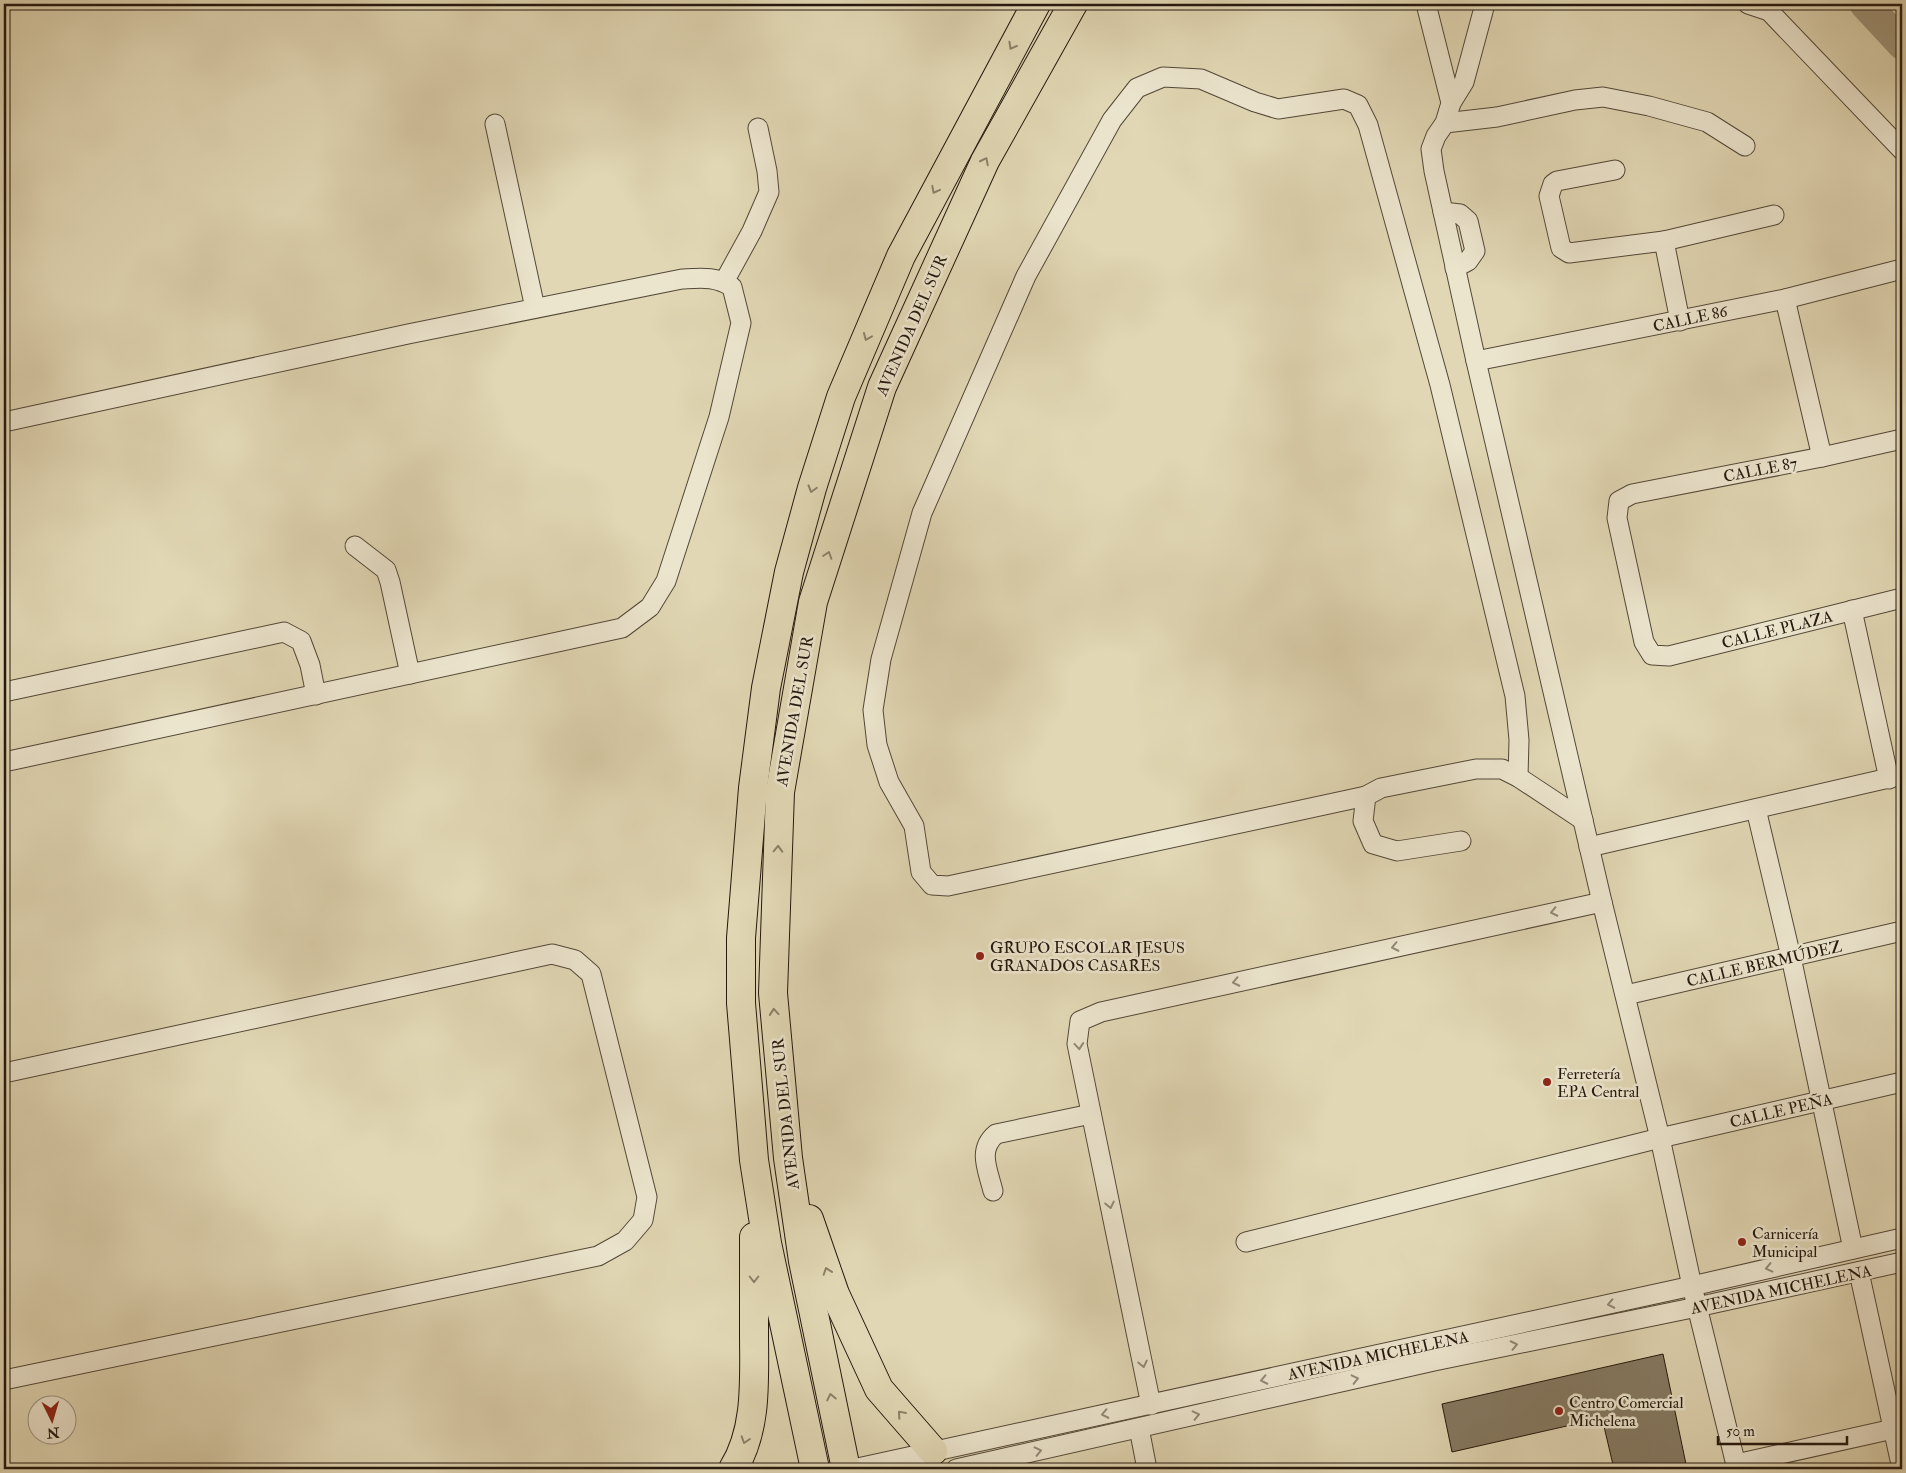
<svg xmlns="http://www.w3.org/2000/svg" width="1906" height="1473" viewBox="0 0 1906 1473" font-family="'IM FELL Double Pica',serif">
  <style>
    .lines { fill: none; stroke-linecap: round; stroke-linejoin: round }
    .river { stroke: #a1967c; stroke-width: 31 }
    .building { fill: #867b64; stroke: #24180e }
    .minor-casing { stroke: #534838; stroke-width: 21 }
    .highway-casing { stroke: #24180e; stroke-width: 30 }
    .minor { stroke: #ece5ce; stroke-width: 19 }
    .highway { stroke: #e1d7b4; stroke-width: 28 }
    .oneway { stroke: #8c8169 }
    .oneway2 { stroke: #928978 }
    .poi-dot { fill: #8f2418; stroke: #ece5ce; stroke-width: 2 }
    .labels { text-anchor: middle; stroke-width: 5; stroke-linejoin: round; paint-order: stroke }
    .street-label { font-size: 16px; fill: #24180e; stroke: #ece5ce }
    .poi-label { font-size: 16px; fill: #24180e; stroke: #ece5ce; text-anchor: start }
  </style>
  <rect width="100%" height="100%" fill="#e1d7b4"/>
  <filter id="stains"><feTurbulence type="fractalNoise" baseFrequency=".004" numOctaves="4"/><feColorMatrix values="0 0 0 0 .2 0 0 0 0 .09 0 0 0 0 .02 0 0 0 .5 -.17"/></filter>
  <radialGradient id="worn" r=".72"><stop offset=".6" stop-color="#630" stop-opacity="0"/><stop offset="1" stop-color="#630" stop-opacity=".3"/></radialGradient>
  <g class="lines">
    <polyline class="river" points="1865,4 1902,44"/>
  </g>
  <polygon class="building" points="1663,1354 1687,1469 1614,1469 1602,1418 1452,1452 1442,1404"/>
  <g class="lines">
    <g class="minor-casing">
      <g id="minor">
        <polyline points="1426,4 1451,103 1445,123 1436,136 1431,149 1434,171 1476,361 1602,902 1660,1138 1692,1286 1737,1469"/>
        <polyline points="1748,4 1769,11 1902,150"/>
        <polyline points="1451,103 1464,82 1485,4"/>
        <polyline points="1445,123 1497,117 1575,100 1603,97 1649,106 1707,122 1745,146"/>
        <polyline points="495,124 535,308"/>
        <polyline points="1615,170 1557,181 1553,184 1549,196 1561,248 1569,253 1664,241"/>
        <polyline points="1443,212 1460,214 1468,221 1475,251 1468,261 1455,268"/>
        <polyline points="724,282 752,231 769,192 767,171 758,128"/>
        <polyline points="1785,299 1822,457"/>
        <polyline points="1680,321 1664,241 1774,215"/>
        <polyline points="1476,361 1785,299 1902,269"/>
        <path d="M4,422L408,334L682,279C701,278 716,276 732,287L741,323L719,417L666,581L650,607L622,628L4,762"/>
        <polyline points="1902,439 1822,457 1632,494 1619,501 1617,518 1644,642 1652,655 1669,656 1902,598"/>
        <polyline points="355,546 386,570 390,582 410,674"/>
        <polyline points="1852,610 1889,779"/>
        <polyline points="4,692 284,632 301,641 310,665 316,695"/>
        <polyline points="1366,796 948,886 932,885 921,872 914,826 889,782 877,745 873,710 881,659 922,513 1026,276 1112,120 1137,88 1163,77 1201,79 1255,102 1278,109 1344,99 1358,105 1368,125 1440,385 1515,696 1519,740 1518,777"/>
        <polyline points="1756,809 1791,957 1853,1249"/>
        <polyline points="1461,841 1397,851 1373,844 1363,821 1366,796 1381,788 1476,769 1502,769 1518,777 1583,820"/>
        <polyline points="1589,847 1902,775"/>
        <polyline points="1626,995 1902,931"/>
        <polyline points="4,1073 552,954 575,960 591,974 647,1197 643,1220 625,1241 598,1256 4,1380"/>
        <path d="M993,1191C988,1170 977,1150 996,1134L1091,1114"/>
        <polyline points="1246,1242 1660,1138 1902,1082"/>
        <polyline points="1859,1272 1902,1469"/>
        <polyline points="1151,1405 1077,1044 1080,1021 1101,1012 1602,902"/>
        <polyline points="1139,1428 1147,1469"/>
        <polyline points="1736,1464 1902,1427"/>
        <polyline points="853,1469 1692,1286 1902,1238"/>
        <polyline points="956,1469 1434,1361 1697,1307 1902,1262"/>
      </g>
    </g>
    <g class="highway-casing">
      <g id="highway">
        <polyline points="809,1219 835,1294 879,1389 933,1451"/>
        <path d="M733,1469C758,1429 754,1378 754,1332C754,1300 754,1268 754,1237"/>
        <polyline points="815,1469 767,1243 754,1160 741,1003 741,938 753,788 766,688 789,572 812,488 841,397 901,256 1036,4"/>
        <polyline points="846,1469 803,1261 788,1158 773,993 780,792 813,602 882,387 985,161 1073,4"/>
      </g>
    </g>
    <use href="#minor" class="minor"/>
    <use href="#highway" class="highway"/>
  </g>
  <defs><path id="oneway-chevron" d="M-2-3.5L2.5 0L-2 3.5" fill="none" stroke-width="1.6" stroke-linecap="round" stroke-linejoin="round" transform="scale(1.25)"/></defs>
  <g class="oneway">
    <use href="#oneway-chevron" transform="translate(1012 46) rotate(119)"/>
    <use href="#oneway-chevron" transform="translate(985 161) rotate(-63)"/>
    <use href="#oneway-chevron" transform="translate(935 190) rotate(118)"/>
    <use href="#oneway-chevron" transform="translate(867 337) rotate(113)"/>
    <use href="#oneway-chevron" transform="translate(812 489) rotate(106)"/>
    <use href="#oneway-chevron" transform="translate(828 555) rotate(-72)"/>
    <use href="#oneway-chevron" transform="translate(778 849) rotate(-88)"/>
    <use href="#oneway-chevron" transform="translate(774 1012) rotate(-95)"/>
    <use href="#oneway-chevron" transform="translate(827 1271) rotate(-109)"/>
    <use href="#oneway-chevron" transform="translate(754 1279) rotate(90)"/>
    <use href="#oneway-chevron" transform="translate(831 1397) rotate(-102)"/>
    <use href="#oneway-chevron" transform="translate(901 1414) rotate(-131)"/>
    <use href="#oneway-chevron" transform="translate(745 1440) rotate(108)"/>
  </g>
  <g class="oneway2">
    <use href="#oneway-chevron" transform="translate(1554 912) rotate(168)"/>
    <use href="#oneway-chevron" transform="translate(1395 947) rotate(168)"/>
    <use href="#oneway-chevron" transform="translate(1236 982) rotate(168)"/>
    <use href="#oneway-chevron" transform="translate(1079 1046) rotate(85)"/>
    <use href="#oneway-chevron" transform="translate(1110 1205) rotate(78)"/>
    <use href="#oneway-chevron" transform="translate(1769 1268) rotate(167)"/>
    <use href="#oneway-chevron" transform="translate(1611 1304) rotate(168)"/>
    <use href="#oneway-chevron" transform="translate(1514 1345) rotate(-12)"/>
    <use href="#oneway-chevron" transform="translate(1143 1364) rotate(78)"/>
    <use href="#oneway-chevron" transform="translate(1355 1379) rotate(-13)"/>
    <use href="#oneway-chevron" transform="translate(1264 1380) rotate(168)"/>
    <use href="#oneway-chevron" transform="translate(1105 1414) rotate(168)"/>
    <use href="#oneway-chevron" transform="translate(1196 1415) rotate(-13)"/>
    <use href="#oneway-chevron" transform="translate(1038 1451) rotate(-13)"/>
  </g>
  <g class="poi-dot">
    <circle cx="980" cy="956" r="5"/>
    <circle cx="1547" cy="1082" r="5"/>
    <circle cx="1742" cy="1242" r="5"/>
    <circle cx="1559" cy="1411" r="5"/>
  </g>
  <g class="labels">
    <g class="street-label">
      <text transform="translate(1690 318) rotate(-12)" y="6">CALLE 86</text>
      <text transform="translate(911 325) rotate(-66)" y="6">AVENIDA DEL SUR</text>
      <text transform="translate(1760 469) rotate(-11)" y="6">CALLE 87</text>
      <text transform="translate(1777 629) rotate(-14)" y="6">CALLE PLAZA</text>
      <text transform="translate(794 711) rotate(-80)" y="6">AVENIDA DEL SUR</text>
      <text transform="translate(1764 963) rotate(-13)" y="6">CALLE BERMÚDEZ</text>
      <text transform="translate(1781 1110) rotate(-13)" y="6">CALLE PEÑA</text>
      <text transform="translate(785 1114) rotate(-96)" y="6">AVENIDA DEL SUR</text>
      <text transform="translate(1781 1289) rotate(-12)" y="6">AVENIDA MICHELENA</text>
      <text transform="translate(1378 1355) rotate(-12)" y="6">AVENIDA MICHELENA</text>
    </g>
    <g class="poi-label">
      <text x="990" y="953">GRUPO ESCOLAR JESUS<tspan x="990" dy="18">GRANADOS CASARES</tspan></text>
      <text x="1557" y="1079">Ferretería<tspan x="1557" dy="18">EPA Central</tspan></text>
      <text x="1752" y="1239">Carnicería<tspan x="1752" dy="18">Municipal</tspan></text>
      <text x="1569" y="1408">Centro Comercial<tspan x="1569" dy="18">Michelena</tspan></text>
    </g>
  </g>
  <rect width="1906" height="1473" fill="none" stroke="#e1d7b4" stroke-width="20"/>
  <rect x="5" y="5" width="1896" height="1463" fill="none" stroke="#24180e" stroke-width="2.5"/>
  <rect x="10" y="10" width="1886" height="1453" fill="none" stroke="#24180e"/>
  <g transform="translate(52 1420) rotate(175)"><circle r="24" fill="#ece5ce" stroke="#9c9381"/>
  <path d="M0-4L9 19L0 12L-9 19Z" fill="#8f2418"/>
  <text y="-8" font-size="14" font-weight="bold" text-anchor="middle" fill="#24180e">N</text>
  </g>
  <path d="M1718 1436v8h129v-8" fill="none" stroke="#24180e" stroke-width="2.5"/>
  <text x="1726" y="1436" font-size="15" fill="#24180e" stroke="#ece5ce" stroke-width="4" paint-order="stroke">50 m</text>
  <rect width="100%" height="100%" filter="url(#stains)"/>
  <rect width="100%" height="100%" fill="url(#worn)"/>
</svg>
